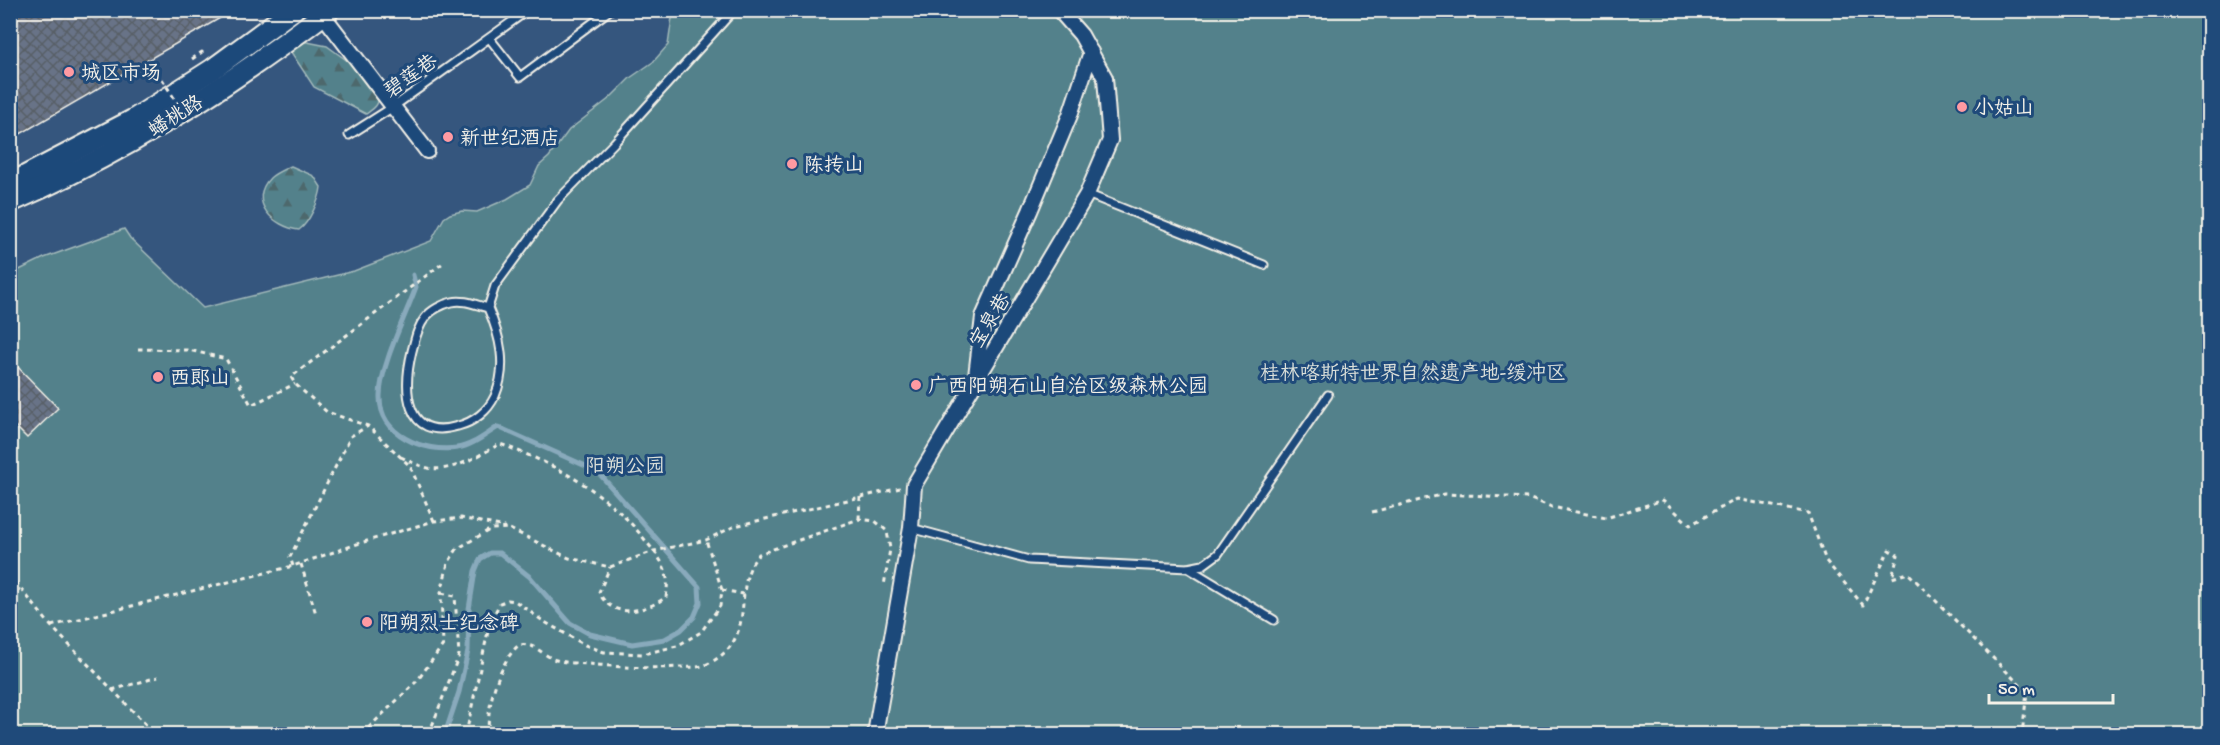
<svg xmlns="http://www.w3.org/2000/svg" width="2220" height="745" viewBox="0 0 2220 745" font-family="'Gochi Hand','LXGW WenKai TC',sans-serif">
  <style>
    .forest { fill: url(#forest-firs); stroke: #a3b9ba; stroke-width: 1.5 }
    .green { fill: #52818b; stroke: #a3b9ba; stroke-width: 1.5 }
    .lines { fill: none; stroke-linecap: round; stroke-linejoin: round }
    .stream { stroke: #89aabc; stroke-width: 5 }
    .building { fill: url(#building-cross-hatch); stroke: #f4f1e8; stroke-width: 1.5 }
    .lane-casing { stroke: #f4f1e8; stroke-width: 11 }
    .street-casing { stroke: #f4f1e8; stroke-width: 18 }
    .secondary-casing { stroke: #f4f1e8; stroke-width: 24 }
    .path { stroke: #f4f1e8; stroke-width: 3; stroke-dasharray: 4.5 4.5; stroke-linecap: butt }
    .lane { stroke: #1f4a7a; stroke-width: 7 }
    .street { stroke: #1f4a7a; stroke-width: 14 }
    .secondary { stroke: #1f4a7a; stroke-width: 20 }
    .path-bridge { stroke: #f4f1e8; stroke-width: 3; stroke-dasharray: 4.5 4.5; stroke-linecap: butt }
    .poi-dot { fill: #ff9aa2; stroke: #1f4a7a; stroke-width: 2 }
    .labels { text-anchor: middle; stroke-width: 6; stroke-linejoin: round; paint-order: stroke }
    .poi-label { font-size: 20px; fill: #f4f1e8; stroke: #1f4a7a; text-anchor: start }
    .street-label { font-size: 20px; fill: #f4f1e8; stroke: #1f4a7a }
    .park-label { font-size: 20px; fill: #dce0da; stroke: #1f4a7a }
  </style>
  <defs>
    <pattern id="forest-firs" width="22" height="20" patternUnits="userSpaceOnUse" patternTransform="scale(1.5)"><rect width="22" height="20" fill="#52818b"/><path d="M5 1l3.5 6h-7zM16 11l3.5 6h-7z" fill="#4e676c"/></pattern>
    <pattern id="building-cross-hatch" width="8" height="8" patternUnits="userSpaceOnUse" patternTransform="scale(1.5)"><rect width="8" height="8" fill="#677387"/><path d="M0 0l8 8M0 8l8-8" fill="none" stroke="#585e66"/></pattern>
  </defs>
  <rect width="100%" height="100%" fill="#35567e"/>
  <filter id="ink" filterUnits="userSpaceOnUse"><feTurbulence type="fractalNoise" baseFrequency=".0167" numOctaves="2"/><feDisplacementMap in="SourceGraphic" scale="12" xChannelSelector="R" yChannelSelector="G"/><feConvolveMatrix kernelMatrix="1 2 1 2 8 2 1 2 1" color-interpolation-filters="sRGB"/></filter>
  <g filter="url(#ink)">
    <g class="forest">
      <path d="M302,41L327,46L360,70L378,96C380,105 373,109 366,114L314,87L289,49Z"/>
      <path d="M291,166L314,176L321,187C320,199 309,223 299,230C274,227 247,202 270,178C275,173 285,169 291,166Z"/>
    </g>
    <polygon class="green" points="673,11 2209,11 2209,734 11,734 11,274 44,258 124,229 130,238 203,308 354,271 431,241 444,218 450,214 462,211 477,212 507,199 530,185 539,166 549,157 569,130 610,98 630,78 653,62 668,45"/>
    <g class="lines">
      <path class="stream" d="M413,275L416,287C406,315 380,367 380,396C379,435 424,453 457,448C472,446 485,435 498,427L597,471L699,587L700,603L694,617L681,630L665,639L632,644L590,634L570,623L530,577L500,553H490L480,559L475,571L469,609L468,651L459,692L445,734"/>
    </g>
    <g class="building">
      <polygon points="10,10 234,10 10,140"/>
      <polygon points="10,359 58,408 27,438 10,421"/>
    </g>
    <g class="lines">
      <g class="lane-casing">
        <g id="lane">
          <polyline points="490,39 520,77 610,10"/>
          <polyline points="349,135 393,107 528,10"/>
          <polyline points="1087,194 1264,265"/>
          <path d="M488,308C476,305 464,299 452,302C443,304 431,310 425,318C417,328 415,340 412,351C403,388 404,442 458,426C474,422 488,411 495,396C508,366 500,336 488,308L495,286L558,200L614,143L734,10"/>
          <polyline points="911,528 1029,560 1188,568 1274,620"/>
          <polyline points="1188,568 1203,565 1218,554 1328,395"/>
        </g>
      </g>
      <g class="street-casing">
        <g id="street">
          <polyline points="323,15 427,151"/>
          <polyline points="976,376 983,317 1030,211 1070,115 1091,52"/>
          <polyline points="875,734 911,528 914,485 1087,194 1110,140 1105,78 1081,35 1059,10"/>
        </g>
      </g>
      <g class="secondary-casing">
        <g id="secondary">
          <polyline points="10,184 133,120 213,69 293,10"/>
          <path d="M10,202C124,153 231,85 329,10"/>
        </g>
      </g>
      <g class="path">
        <polyline points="192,59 202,52 204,55"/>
        <polyline points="138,349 189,350 226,359 251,405 295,384"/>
        <path d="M401,457C409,461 419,466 428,468C453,473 479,455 500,444C555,464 608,492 645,540C661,560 671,570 666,597C646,612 611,620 599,592L610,567"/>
        <polyline points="1372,512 1445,494 1528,498 1552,507 1606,518 1663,500 1690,525 1737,499 1808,513 1826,561 1863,605 1889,550 1898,555 1892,578 1908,573 2027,692 2022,734"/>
        <polyline points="859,519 860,497"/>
        <polyline points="434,521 410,466 368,426 327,412 295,384 291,377 443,263"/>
        <polyline points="301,564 316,614"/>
        <polyline points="293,566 290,557 351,436 368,426"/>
        <polyline points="10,575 51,626 155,734"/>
        <polyline points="10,587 20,590"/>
        <polyline points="722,590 743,594"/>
        <polyline points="51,626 293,566 357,544 434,521 461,518 505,527"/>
        <polyline points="112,690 158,677"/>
        <polyline points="362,734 417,681 443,645 441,593 448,563 457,549 491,529 508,528 569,558 610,567 654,551 706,540 735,526 900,488"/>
        <polyline points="429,734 459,655 455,596 441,593"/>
        <polyline points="466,734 490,622 500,603 508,600 515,601 543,621 585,645 604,652 643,654 677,646 701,632 720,606 722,590 706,540"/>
        <path d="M489,734C485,710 499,661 519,645C534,642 542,655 556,660C565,663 577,663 588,664C618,667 648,669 679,667C687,667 695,668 702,666C712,663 722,656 729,648C752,619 734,583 759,554L859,519L875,521L887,531L890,549L884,586"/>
      </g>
      <use href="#lane" class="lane"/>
      <use href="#street" class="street"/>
      <use href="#secondary" class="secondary"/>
      <polyline class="path-bridge" points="162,79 190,123"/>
    </g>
  </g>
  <g class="poi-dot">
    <circle cx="69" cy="72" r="6"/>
    <circle cx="1962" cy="107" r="6"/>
    <circle cx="448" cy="137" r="6"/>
    <circle cx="792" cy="164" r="6"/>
    <circle cx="158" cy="377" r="6"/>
    <circle cx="916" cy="385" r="6"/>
    <circle cx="367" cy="622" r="6"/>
  </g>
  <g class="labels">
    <g class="poi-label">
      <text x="81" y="79">城区市场</text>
      <text x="1974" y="114">小姑山</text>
      <text x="460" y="144">新世纪酒店</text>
      <text x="804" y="171">陈抟山</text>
      <text x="170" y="384">西郎山</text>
      <text x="928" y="392">广西阳朔石山自治区级森林公园</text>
      <text x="379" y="629">阳朔烈士纪念碑</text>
    </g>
    <g class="street-label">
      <text transform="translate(410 75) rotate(-35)" y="7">碧莲巷</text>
      <text transform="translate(175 115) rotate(-32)" y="7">蟠桃路</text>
      <text transform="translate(989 320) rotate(-59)" y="7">宝泉巷</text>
    </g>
    <g class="park-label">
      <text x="1413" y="379">桂林喀斯特世界自然遗产地-缓冲区</text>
      <text x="625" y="472">阳朔公园</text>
    </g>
  </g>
  <rect width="2220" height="745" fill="none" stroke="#1f4a7a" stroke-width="36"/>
  <rect x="18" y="18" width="2184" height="709" fill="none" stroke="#f4f1e8" stroke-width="2" filter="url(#ink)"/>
  <path d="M1989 694v9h124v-9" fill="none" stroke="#f4f1e8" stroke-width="3"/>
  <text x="1998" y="694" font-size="18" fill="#f4f1e8" stroke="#1f4a7a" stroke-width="4.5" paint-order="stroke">50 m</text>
</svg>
